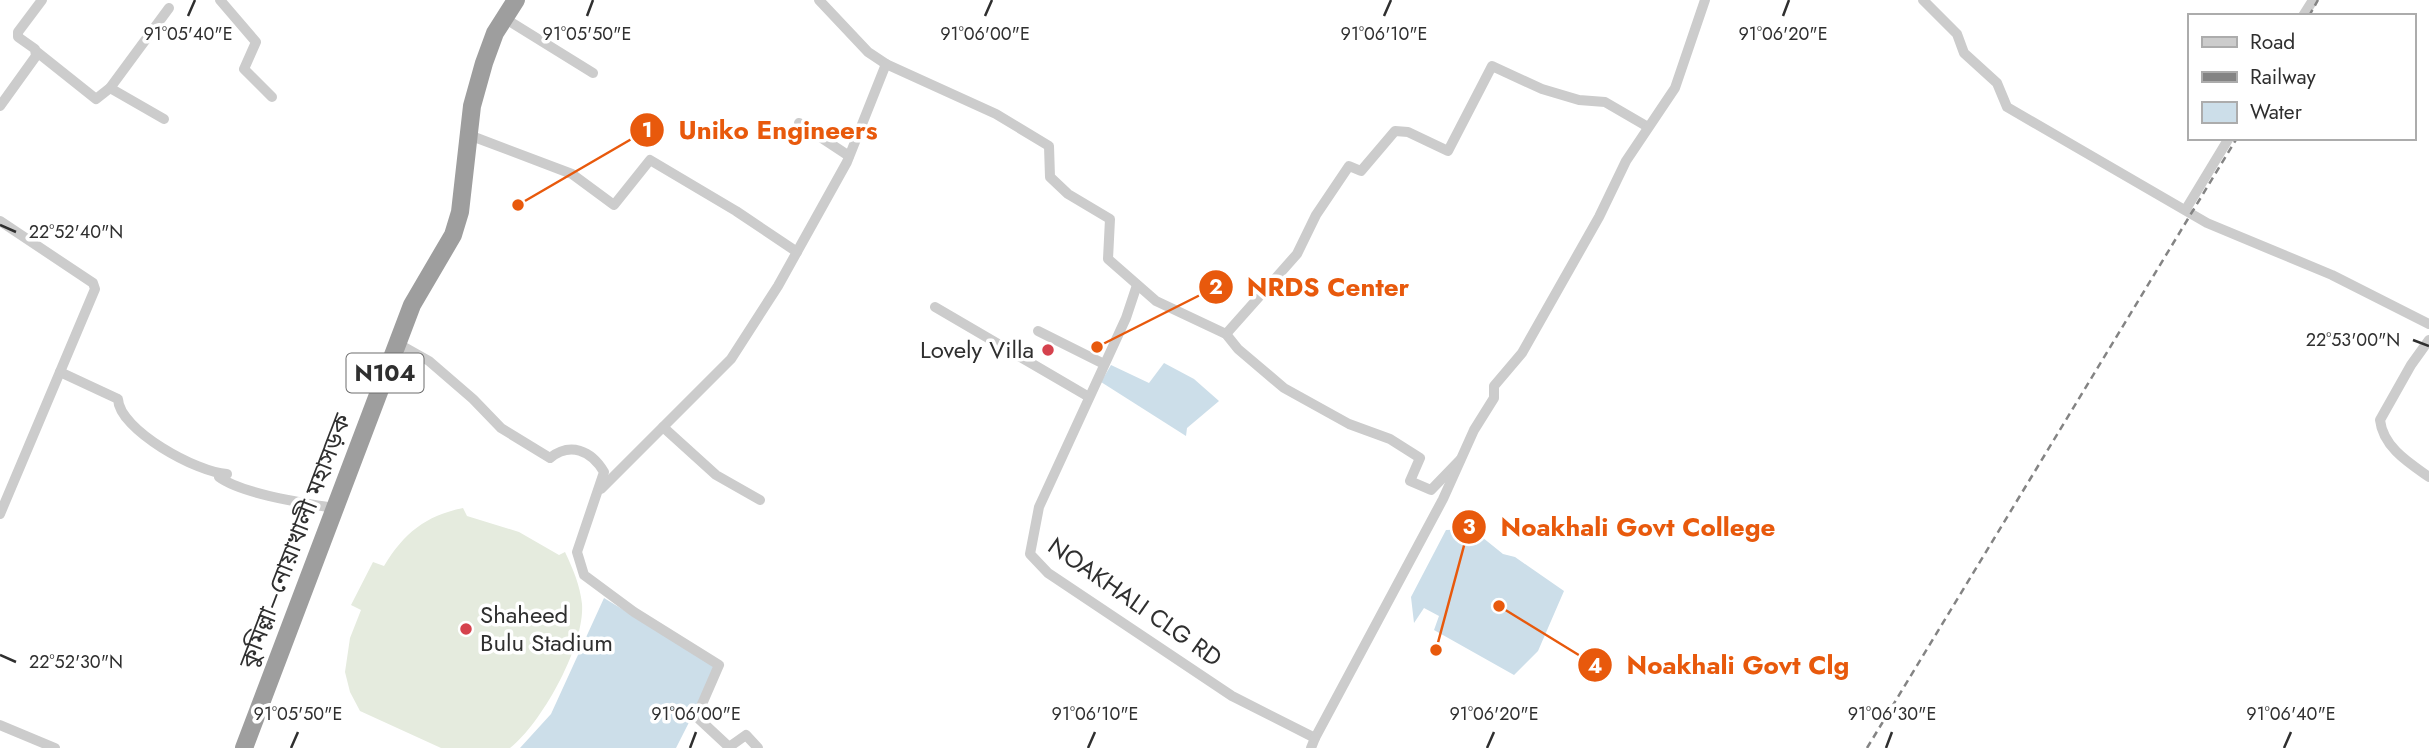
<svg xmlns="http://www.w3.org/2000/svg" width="2429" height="748" viewBox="0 0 2429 748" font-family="Jost,'Noto Sans Bengali',sans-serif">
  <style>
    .grass { fill: #e5ebde }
    .water { fill: #ccdee9 }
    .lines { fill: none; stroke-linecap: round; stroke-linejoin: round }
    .minor { stroke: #ccc; stroke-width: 10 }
    .trunk { stroke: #9e9e9e; stroke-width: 18 }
    .rail { stroke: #848484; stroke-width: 2.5; stroke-dasharray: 7 5; stroke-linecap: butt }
    .ticks { fill: none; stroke: #2f2f2f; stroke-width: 2.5 }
    .poi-dot { fill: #d5424d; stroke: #fff; stroke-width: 2.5 }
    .labels { text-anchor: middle; stroke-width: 7; stroke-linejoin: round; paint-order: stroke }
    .shield { fill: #fff; stroke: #6d6d6d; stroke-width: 2 }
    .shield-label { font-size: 23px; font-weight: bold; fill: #2f2f2f }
    .poi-label { font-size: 24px; fill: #2f2f2f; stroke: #fff; text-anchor: end }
    .street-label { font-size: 24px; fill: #2f2f2f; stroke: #fff }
    .ticks-label { font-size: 18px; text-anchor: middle; fill: #2f2f2f; stroke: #fff; stroke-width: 7; stroke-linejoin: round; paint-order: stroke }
    .leader { fill: none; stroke: #e8590c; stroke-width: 2.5 }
    .callout-dot { fill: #e8590c; stroke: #fff; stroke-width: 2.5 }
    .mark-label { font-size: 21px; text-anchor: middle; font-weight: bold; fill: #fff }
    .callout-label { font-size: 26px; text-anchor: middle; font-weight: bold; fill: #e8590c; stroke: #fff; stroke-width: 7; stroke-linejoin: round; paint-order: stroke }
  </style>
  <rect width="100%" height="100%" fill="#fff"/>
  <path class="grass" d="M463,508L467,516L519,532L559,555L565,552C573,569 580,585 582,604C585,645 542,723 510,748H441L360,711L350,692L345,672L350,638L361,610L351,605L373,562L384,566C404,533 425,516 463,508Z"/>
  <g class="water">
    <polygon points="1164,363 1194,379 1219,401 1187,428 1186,436 1101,382 1111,365 1149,383"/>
    <polygon points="1472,529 1503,554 1515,557 1564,591 1538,651 1514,675 1434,630 1439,616 1424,608 1414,623 1411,597 1446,530"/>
    <polygon points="604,598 717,667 676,748 520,748 551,714"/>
  </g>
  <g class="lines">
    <g class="minor">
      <polyline points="220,0 256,42 244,69 272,97"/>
      <polyline points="819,0 868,52 886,64 996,114 1049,146 1050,177 1068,194 1110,219 1108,259 1156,301 1226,334 1238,349 1284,388 1349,424 1390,439 1420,458 1410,481 1431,490 1460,460"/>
      <polyline points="1923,0 1957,34 1964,53 1997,83 2007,107 2207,223 2332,275 2429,324"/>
      <polyline points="2303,16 2313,0"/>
      <polyline points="504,18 593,73"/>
      <polyline points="37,52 96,99 110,88 169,8"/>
      <polyline points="110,88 164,119"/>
      <polyline points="0,106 36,56 35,49 18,37 18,32 42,0"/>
      <polyline points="799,123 849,156"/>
      <polyline points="469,135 572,174 614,205 650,160 736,211 797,252"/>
      <polyline points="2186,209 2229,138"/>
      <polyline points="0,221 93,283 95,289 0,514"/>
      <polyline points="1137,285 1126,318 1039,507 1030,554 1048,573 1232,696 1315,738 1311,748"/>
      <polyline points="935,307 1089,397"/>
      <polyline points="1038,331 1104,364"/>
      <polyline points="1226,334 1297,254 1316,215 1349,166 1361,171 1395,131 1408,132 1448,151 1492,66 1542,89 1579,100 1605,102 1648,127"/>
      <path d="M2429,340L2411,365L2380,420C2383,447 2409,463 2429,477"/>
      <path d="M397,343L429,361L473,399L501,428L550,458C570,442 591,450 604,472L577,552L584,575L634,612L719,665L699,711V719L729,747L746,735L758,748"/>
      <path d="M60,372L118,399C119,430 198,473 227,474L219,477C242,494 304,503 334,508"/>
      <polyline points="663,427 716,475 760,500"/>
      <polyline points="601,489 731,359 778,286 847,162 886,64"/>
      <polyline points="0,725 55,748"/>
      <polyline points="1315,738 1443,499 1474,430 1494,398 1494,386 1522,353 1599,217 1626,161 1675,88 1705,0"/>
    </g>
    <polyline class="trunk" points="244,748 412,305 453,235 460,212 472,106 484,63 495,33 516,0"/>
    <g class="rail">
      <polyline points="2309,16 2318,0"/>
      <polyline points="1867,748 2237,138"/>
    </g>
  </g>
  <path class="ticks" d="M188,16L195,0M587,16L593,0M985,16L992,0M1384,16L1391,0M1783,16L1789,0M0,225L16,232M2413,340L2429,346M0,655L16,662M291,748L298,732M690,748L696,732M1088,748L1095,732M1487,748L1494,732M1886,748L1892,732M2284,748L2291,732"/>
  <g class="poi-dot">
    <circle cx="1048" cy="350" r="7"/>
    <circle cx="466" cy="629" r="7"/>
  </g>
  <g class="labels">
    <rect class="shield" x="346.5" y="353.5" width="77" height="39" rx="5"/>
    <g class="shield-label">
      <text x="385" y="381">N104</text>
    </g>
    <g class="poi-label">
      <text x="1034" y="358">Lovely Villa</text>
      <text x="480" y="623" text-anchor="start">Shaheed<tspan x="480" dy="28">Bulu Stadium</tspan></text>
    </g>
    <g class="street-label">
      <text transform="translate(295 541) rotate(-69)" y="8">কুমিল্লা–নোয়াখালী মহাসড়ক</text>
      <text transform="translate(1135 602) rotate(35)" y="8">NOAKHALI CLG RD</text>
    </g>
  </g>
  <g class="ticks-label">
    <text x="1384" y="40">91°06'10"E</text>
    <text x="1783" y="40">91°06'20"E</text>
    <text x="188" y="40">91°05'40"E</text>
    <text x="587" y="40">91°05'50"E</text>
    <text x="985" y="40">91°06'00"E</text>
    <text x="76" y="238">22°52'40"N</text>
    <text x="2353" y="346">22°53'00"N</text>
    <text x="76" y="668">22°52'30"N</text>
    <text x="298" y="720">91°05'50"E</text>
    <text x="696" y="720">91°06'00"E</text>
    <text x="1095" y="720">91°06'10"E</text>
    <text x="1494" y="720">91°06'20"E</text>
    <text x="1892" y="720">91°06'30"E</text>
    <text x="2291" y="720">91°06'40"E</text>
  </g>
  <path class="leader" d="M518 205L647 130M1097 347L1216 287M1436 650L1469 527M1499 606L1595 665"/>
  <g class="callout-dot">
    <circle cx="518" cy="205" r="7"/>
    <circle cx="1097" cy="347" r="7"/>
    <circle cx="1436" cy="650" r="7"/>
    <circle cx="1499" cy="606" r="7"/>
    <circle cx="647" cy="130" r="18"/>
    <circle cx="1216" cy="287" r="18"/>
    <circle cx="1469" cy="527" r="18"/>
    <circle cx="1595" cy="665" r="18"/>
  </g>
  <g class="mark-label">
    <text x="647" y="137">1</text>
    <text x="1216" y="294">2</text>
    <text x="1469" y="534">3</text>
    <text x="1595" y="673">4</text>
  </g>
  <g class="callout-label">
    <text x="778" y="139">Uniko Engineers</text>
    <text x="1328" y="296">NRDS Center</text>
    <text x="1638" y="536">Noakhali Govt College</text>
    <text x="1738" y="674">Noakhali Govt Clg</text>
  </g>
  <rect x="2188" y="14" width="228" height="126" fill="#ffffff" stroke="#acacac" stroke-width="2"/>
  <rect x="2202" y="37" width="35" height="10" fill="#cccccc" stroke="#acacac" stroke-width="2"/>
  <text x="2250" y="49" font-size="21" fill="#2f2f2f">Road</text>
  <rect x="2202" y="72" width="35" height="10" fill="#848484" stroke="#acacac" stroke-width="2"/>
  <text x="2250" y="84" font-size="21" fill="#2f2f2f">Railway</text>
  <rect x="2202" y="102" width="35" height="21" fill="#ccdee9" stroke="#acacac" stroke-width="2"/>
  <text x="2250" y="119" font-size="21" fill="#2f2f2f">Water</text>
</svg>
